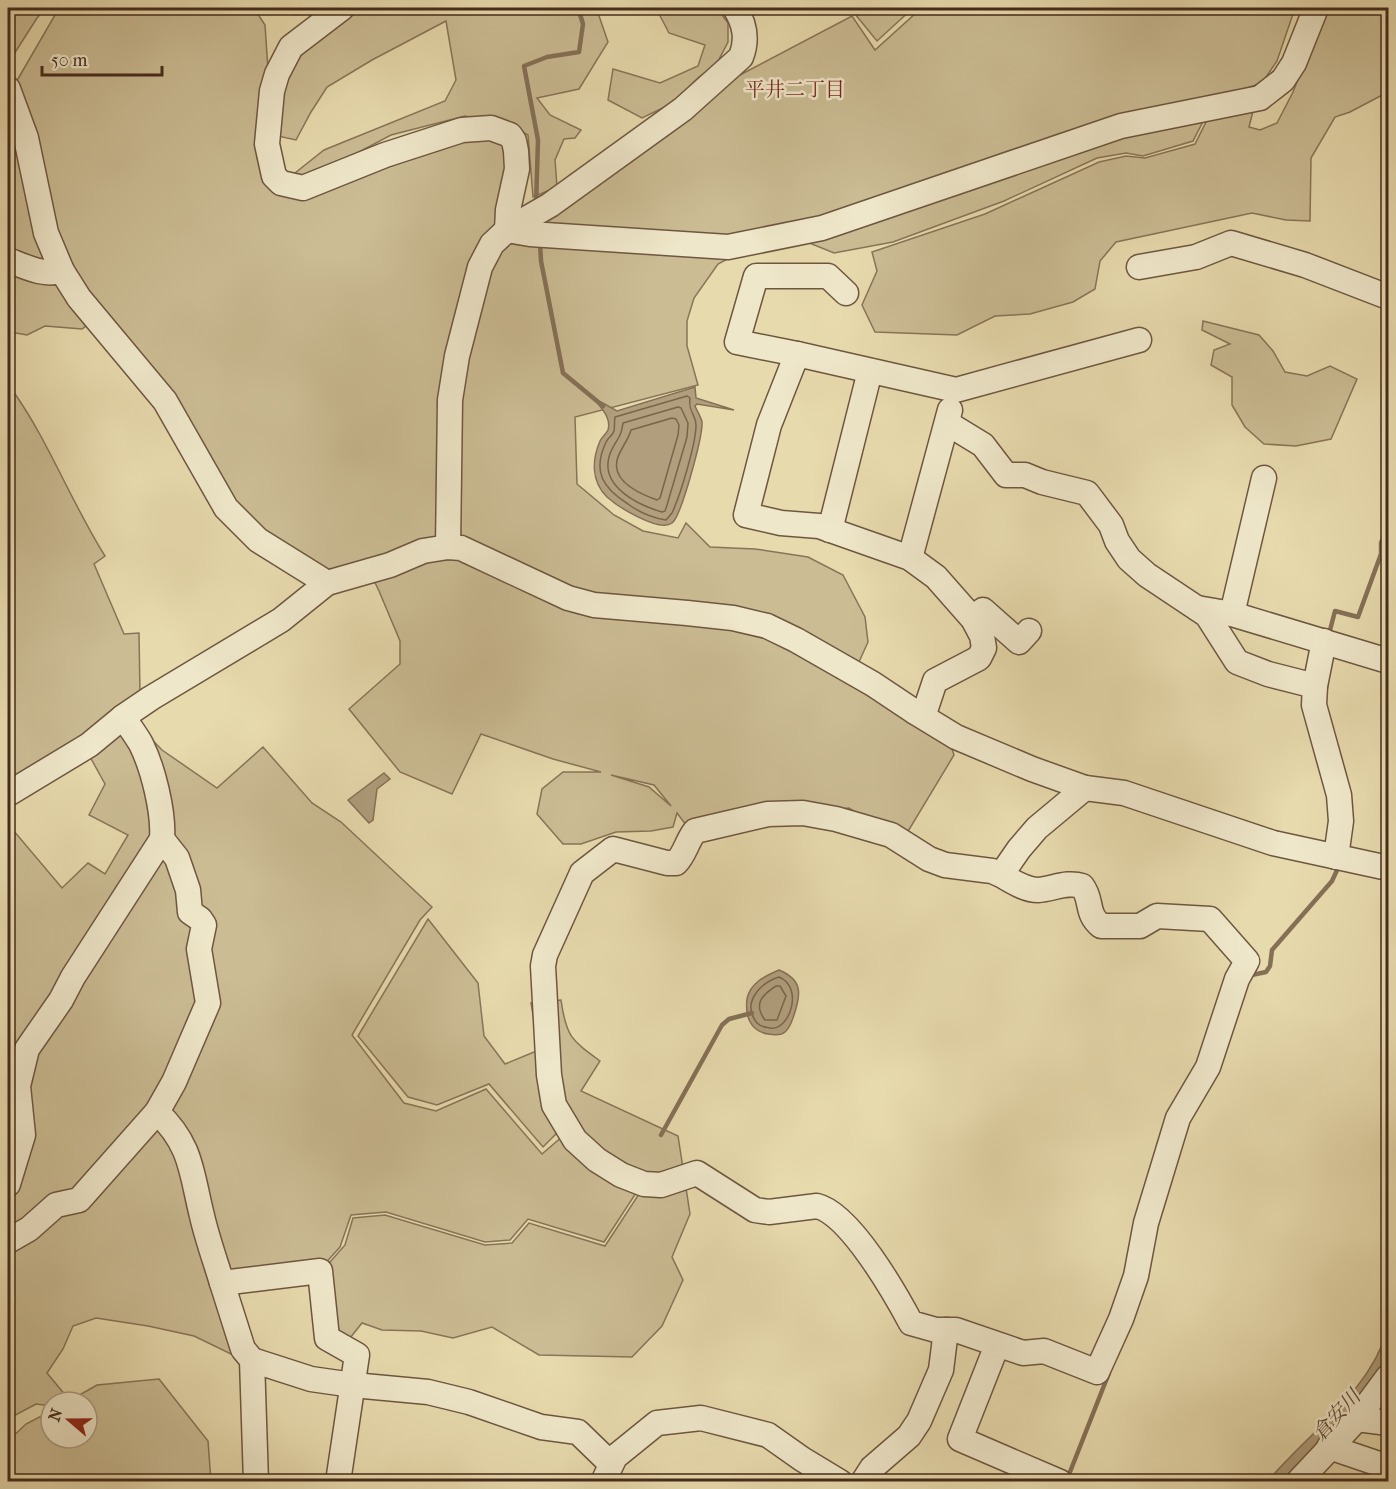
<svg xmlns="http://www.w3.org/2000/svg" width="1396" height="1489" viewBox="0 0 1396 1489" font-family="'IM FELL French Canon','Noto Serif JP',serif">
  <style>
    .green { fill: #cbbc94; stroke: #887458; stroke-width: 1.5; fill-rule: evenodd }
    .water { fill: #b09e7c; stroke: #857056; stroke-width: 1.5 }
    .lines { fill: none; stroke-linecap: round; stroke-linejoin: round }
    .shore { stroke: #7a644c; stroke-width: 1.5 }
    .stream { stroke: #857056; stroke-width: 4.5 }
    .minor-casing { stroke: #6e5740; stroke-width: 27 }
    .minor { stroke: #efe7ca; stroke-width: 24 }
    .labels { text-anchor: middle; stroke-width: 5; stroke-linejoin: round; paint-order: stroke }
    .neighbourhood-label { font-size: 20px; fill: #7a1f14; stroke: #efe7ca }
    .water-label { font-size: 20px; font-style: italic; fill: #604834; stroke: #efe7ca }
  </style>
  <rect width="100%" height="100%" fill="#e7daad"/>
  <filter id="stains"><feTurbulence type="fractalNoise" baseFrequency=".00333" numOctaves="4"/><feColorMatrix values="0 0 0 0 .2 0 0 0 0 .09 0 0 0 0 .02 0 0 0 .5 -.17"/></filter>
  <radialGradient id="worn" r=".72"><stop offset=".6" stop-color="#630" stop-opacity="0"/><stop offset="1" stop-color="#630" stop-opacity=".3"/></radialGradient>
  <g class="green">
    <polygon points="8,8 46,8 37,18 9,62 8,59"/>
    <path d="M59,8H254L265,25L268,70L257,158L270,184L466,137L494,135L505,144L509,168L504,199L535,223L738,76L852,16L875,50L917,12L919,8H1295L1277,61L1262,83L1215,98L1193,141L1143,156L1126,153L1097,158L1004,201L893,242L834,253L780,231L718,264L694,298L687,321V346L698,385L575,417L577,484L614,515L643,531L678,538L686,523L710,547L755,549L808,557L843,575L865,617L868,642L849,684L888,701L951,746L954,755L904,838L873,823L849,808L686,825L677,813L673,827L651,831L616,832L581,844H563L537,814L542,789L563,772H601L553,759L481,734L452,794L400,772L349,709L400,664V641L379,591L366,564L328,575L244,520L104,313L82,329L45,326L27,335L16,333L8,340V155L17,148L8,142V86L15,84ZM611,775L654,785L671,806L649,787Z"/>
    <path d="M275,8H315C298,18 292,16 275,8Z"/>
    <path d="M357,8H599L598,13L608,42L579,89L537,98L550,115L581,130L575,138L564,139L555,160L557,187L533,197L528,135L512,126L465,116L391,135L308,179L295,173L324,150L445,101L456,80L446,21L372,60L327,87L311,112L296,140L273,135C277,117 278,97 284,79C296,45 328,25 357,8Z"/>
    <polygon points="656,8 717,8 728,23 728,42 716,65 699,77 671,104 642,118 608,100 613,69 660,83 698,66 705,45 669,33"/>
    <polygon points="850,8 913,8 877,41"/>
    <polygon points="1322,8 1388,8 1388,92 1350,112 1335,117 1311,158 1310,221 1286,220 1252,213 1116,242 1100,261 1095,289 1073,302 1030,314 995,316 957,335 875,332 862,305 877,271 872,252 985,214 1099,162 1126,156 1145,158 1195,144 1209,116 1254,107 1249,127 1260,130 1277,123 1293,92 1306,59"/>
    <polygon points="1203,321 1259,335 1273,351 1285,372 1307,376 1330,366 1357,379 1331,439 1296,446 1264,444 1245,427 1232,405 1232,377 1211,365 1214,350 1230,344 1202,330"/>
    <path d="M13,391C49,442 71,502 105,556L94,564L124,634L139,633L140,693L88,732L8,780V393Z"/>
    <polygon points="136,723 162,750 217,788 263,747 312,803 341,822 432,907 420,920 352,1035 404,1103 436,1111 486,1089 542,1154 563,1136 638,1190 604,1242 528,1219 510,1240 485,1242 386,1212 351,1215 340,1247 322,1267 218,1281 235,1356 194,1336 148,1326 96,1318 73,1326 63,1349 47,1373 66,1396 59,1402 51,1402 51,1406 36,1404 8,1419 8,824 62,888 88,863 105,874 128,835 89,815 105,784 89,755"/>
    <path d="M428,919L478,983L484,1036L505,1064L539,1050L531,1003L561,1000C566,1036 571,1040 600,1061L581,1091L678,1136L690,1214L672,1257L683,1280L662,1326L632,1357L539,1355L492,1327L453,1338L421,1331L382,1330L362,1323L346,1343L331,1336L324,1269L345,1245L353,1218L385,1215L485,1245L512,1243L529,1223L605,1246L641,1191L627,1167L560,1130L543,1147L489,1084L437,1105L408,1097L358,1036Z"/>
    <polygon points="159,1379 208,1441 211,1481 8,1481 8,1441 26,1424 51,1411 51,1438 87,1438 87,1402 67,1402 97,1385"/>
  </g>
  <g class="water">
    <path d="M695,387L696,398L734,410L697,404L695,406C697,411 701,417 702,422C703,436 681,517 672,523C659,533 617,506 607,497C591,481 592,460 600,441C602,437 606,434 608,430C611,420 604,411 599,405L601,402L617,411Z"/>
    <polygon points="384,773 390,779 377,789 373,820 369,823 348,800"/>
    <path d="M779,970C803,980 801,994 794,1015C792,1021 790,1028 785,1032C781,1036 774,1035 768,1034C750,1031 745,1016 747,999C750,983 765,976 779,970Z"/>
    <path d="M1388,1329V1358L1375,1380L1286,1481L1267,1482C1309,1432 1369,1393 1388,1329Z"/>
  </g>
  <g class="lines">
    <g class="shore">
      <path d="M687,396L690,398C688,413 696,414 696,425C696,444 680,496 672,513L666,520C652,518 639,512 628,504C603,488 592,472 606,442C608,438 613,435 614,431C615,426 614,421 615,417Z"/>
      <path d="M678,407L681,408L688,423L687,437L667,505L665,511L662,512C638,505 601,487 609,457C611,449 615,444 619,437C622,432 622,428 623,423Z"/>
      <path d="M672,418L676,419L679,425L678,435L660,498L657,500C640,494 612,482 617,460C620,449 628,441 631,430Z"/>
      <path d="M779,977C804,987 790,1031 770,1028C765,1027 761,1027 757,1023C741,1003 760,983 779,977Z"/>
      <path d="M776,986H780L786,996L777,1020H765C753,1004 762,995 776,986Z"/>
    </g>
    <g class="stream">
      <polyline points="536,205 538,140 524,66 547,57 579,52 583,24 578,8"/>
      <polyline points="540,243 541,261 563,373 603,406"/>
      <polyline points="1329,634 1335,611 1358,617 1381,554 1381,543 1388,527"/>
      <polyline points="1247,976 1266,972 1270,966 1272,950 1332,881 1338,868"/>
      <polyline points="661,1135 722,1025 729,1019 752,1013"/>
      <polyline points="1068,1477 1109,1373"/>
    </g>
    <g class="minor-casing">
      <g id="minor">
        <polyline points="342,8 291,47 277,74 272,91 267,144 274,176 281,183 303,188 385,155 462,130 491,128 510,135 514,141 516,151 517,169 508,210 507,230"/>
        <polyline points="8,89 26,138 46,233 62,271 79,298 165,401 226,508 258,540 327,583"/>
        <polyline points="507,230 530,234 728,247 822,228 1121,126 1260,98 1283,80 1294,63 1316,8"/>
        <path d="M8,260C26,267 43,276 62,271"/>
        <polyline points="1139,267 1196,257 1231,243 1305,265 1388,297"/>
        <polyline points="797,354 737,342 756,276 828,276 846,293"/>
        <polyline points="947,423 983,445 1006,475 1025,475 1042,482 1087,493 1111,525 1117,541 1129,559 1147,575 1207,615 1237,662 1268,674 1315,686"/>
        <polyline points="830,530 870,371"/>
        <path d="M448,547L450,400L457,356L480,267L492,244L507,230L550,205L683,109L741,57C748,39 745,24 735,8"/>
        <polyline points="910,558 950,410"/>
        <polyline points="1197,608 1232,614 1388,661"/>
        <polyline points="1232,614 1264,478"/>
        <polyline points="973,619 983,610 1019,642 1029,631"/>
        <polyline points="1324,641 1315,686 1314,705 1339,795 1341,821 1336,857"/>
        <polyline points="915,712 926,708 935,681 979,658 984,648 982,636 973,619 936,577 910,558 819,526 781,523 746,515 769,425 797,354 956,390 1139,340"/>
        <polyline points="8,794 89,745 123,717 151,698 281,620 327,583 390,565 423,551 448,547 461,548 568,598 594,605 687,613 733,618 767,626 796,640 873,684 915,712 956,737 1032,769 1085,788 1124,793 1273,843 1388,868"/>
        <path d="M1001,875C1012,881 1025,890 1038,890C1053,889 1067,881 1082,886C1093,900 1085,913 1101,926H1140L1157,916L1210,919L1247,961L1237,979L1208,1067L1178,1118L1146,1223L1136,1276L1121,1319L1097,1372L1044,1351L1023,1353L956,1330H936L911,1323C895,1293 850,1214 817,1206L769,1212L755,1210L697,1173L661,1185L644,1184L621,1175L597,1160L575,1140L554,1105L549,1075L543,966L545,955L582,873L613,849L667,863H676C685,854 687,841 695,831L768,814L803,813L836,819L891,835L929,859L945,865L992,871L1001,875L1019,849L1037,828L1085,788"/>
        <path d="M157,1112C192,1145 191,1172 202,1216C207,1238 215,1260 222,1283L320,1271L327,1338L357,1355L338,1482"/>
        <path d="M8,1184L23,1135L18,1086L27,1049L61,1000L73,977L162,839C164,812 153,768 141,744C136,735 129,726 123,717"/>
        <polyline points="8,1241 29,1229 56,1205 79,1200 157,1112 174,1082 208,1003 199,949 204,925 200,919 190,912 188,890 177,858 162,839"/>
        <polyline points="222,1283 243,1349 252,1360 256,1482"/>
        <polyline points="997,1345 960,1439 1060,1482"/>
        <polyline points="252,1360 311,1379 353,1385 428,1392 469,1402 541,1427 578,1432 611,1464"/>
        <polyline points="1357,1419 1388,1423"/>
        <polyline points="1329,1447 1388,1467"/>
        <polyline points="603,1482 615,1457 657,1423 701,1418 768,1435 802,1459 840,1482"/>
        <polyline points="863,1482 872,1468 909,1436 919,1421 941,1370 946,1330"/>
        <polyline points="1298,1482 1357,1419 1388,1377"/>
      </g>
    </g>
    <use href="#minor" class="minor"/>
  </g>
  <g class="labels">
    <g class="neighbourhood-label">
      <text x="795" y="96">平井二丁目</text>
    </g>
    <g class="water-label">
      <text transform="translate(1336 1415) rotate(-48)" y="7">倉安川</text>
    </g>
  </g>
  <rect width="1396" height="1489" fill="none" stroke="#e7daad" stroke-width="30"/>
  <rect x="9" y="9" width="1378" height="1471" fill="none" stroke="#452b1c" stroke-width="3"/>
  <rect x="15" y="15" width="1366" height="1459" fill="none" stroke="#452b1c" stroke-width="1.5"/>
  <g transform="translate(69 1420) rotate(290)"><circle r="28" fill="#efe7ca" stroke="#ab9c84" stroke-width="1.5"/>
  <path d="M0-4.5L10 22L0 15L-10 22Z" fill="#8f2418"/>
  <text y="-9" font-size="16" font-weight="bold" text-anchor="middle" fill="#452b1c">N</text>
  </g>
  <path d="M42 66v9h120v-9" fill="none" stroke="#452b1c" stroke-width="3"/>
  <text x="51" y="66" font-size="18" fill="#452b1c" stroke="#efe7ca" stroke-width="4.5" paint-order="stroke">50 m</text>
  <rect width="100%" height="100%" filter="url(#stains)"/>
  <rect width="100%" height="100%" fill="url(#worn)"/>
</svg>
